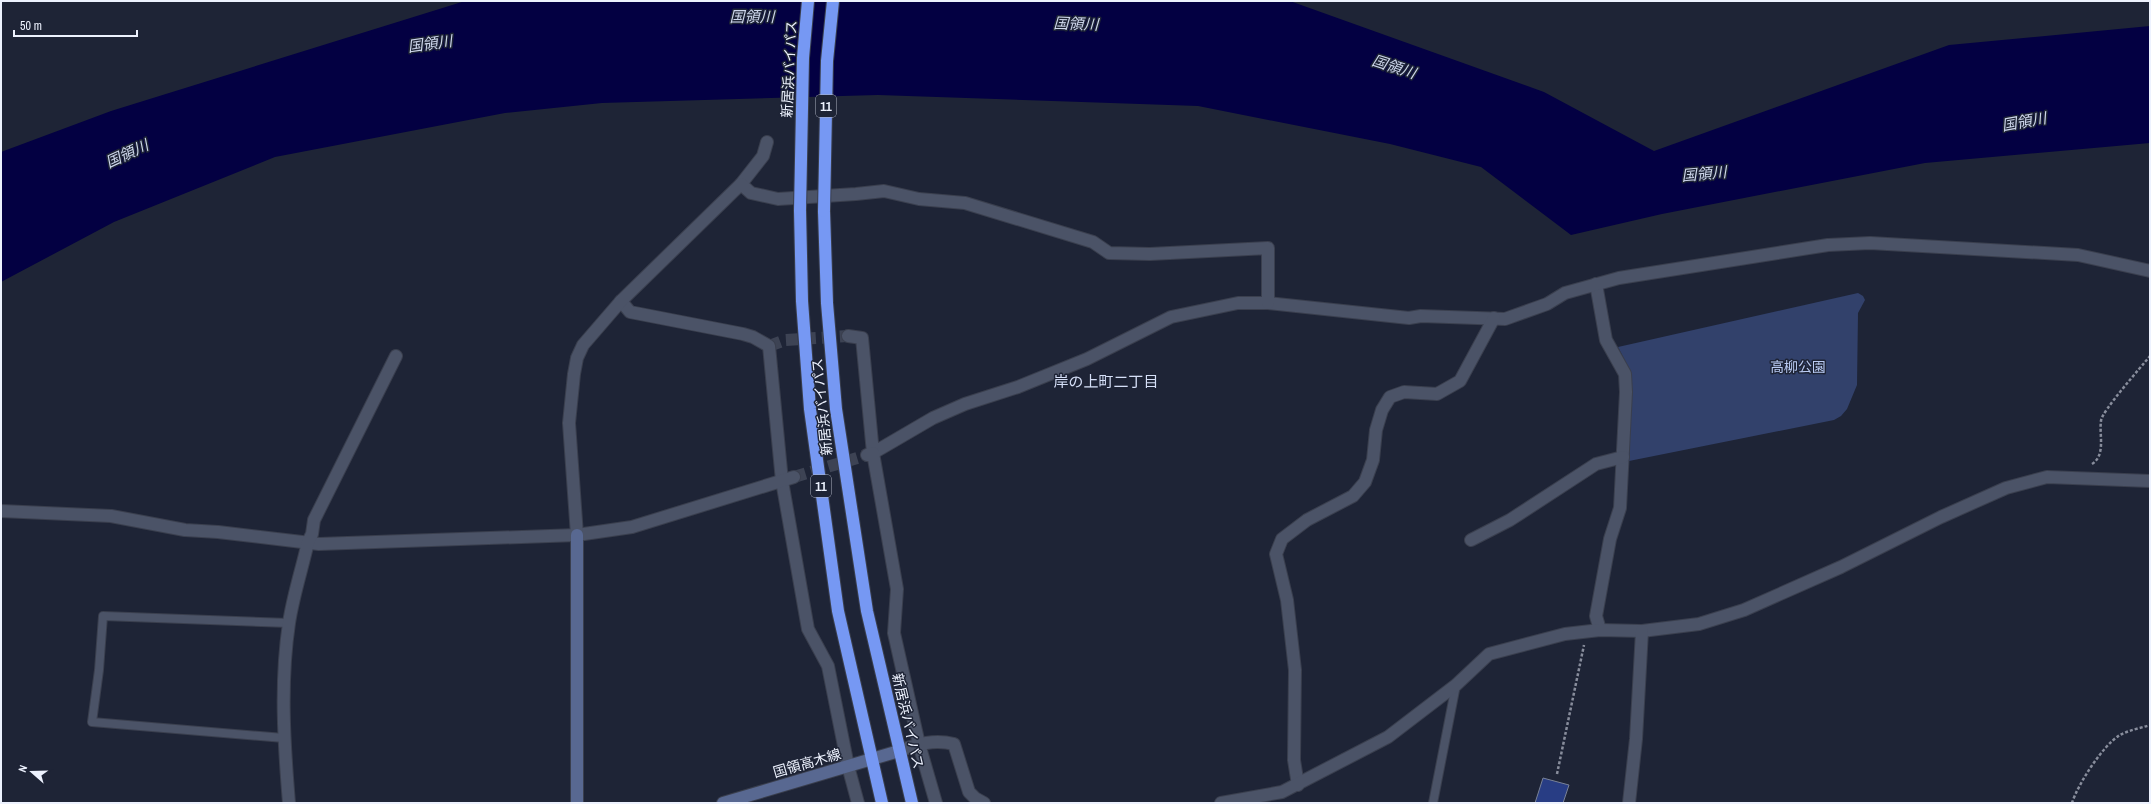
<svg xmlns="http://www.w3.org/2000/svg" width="2151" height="804" viewBox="0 0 2151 804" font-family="'Archivo Narrow','Noto Sans JP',sans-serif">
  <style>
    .green { fill: #32416b }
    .water { fill: #030042 }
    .building { fill: #283d84; stroke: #798297 }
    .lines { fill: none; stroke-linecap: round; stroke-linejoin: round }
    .street-tunnel { stroke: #3d4354; stroke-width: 12; stroke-dasharray: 12 6; stroke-linecap: butt }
    .lane-casing { stroke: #3a3f4e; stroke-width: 10 }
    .street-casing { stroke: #3a3f4e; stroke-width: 14 }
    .secondary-casing { stroke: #3a3f4e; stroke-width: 14 }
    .highway-casing { stroke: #3a3f4e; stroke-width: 14 }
    .path { stroke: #888d9c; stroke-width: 2.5; stroke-dasharray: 3 2; stroke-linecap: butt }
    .lane { stroke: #4b5367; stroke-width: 8 }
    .street { stroke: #4b5367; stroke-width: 12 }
    .secondary { stroke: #586891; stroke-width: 12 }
    .highway { stroke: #7698f3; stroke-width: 12 }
    .highway-bridge-casing { stroke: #3a3f4e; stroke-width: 14; stroke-linecap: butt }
    .highway-bridge { stroke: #7698f3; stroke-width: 12 }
    .labels { text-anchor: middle; stroke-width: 3; stroke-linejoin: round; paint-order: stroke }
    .shield { fill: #1e2436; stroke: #afb4c2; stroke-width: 1 }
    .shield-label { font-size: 13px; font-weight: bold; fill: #edf2fe }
    .street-label { font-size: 14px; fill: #edf2fe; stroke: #1e2436 }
    .park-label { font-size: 14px; fill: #b9caf2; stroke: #1e2436 }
    .water-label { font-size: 15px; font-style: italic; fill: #ced7ec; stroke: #1e2436 }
    .neighbourhood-label { font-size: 15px; fill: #d5dff7; stroke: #1e2436 }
  </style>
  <rect width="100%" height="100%" fill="#1e2436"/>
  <polygon class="green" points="1858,293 1863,296 1865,300 1858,313 1857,385 1847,409 1841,416 1834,420 1629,461 1631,372 1618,347"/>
  <polygon class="water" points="465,1 1290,1 1544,92 1654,151 1949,45 2150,26 2150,143 1925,163 1662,214 1571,235 1481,167 1390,144 1198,106 878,95 602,103 505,113 275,157 114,222 1,282 1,152 111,111"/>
  <polygon class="building" points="1543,778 1569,785 1563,803 1535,803"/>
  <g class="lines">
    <g class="street-tunnel">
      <polyline points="769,346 785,340 848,336"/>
      <polyline points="794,477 867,455"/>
    </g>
    <g class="lane-casing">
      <g id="lane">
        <polyline points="284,738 92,722 99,670 103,616 289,623"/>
        <polyline points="1433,803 1456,685"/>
      </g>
    </g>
    <g class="street-casing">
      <g id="street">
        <polyline points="741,184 763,156 767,142"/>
        <polyline points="1596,284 1606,340 1625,374 1626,392 1620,508 1610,539 1596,616 1600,630"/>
        <polyline points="621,301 630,312 743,334 753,337 769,346 782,481 808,629 828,666 848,766 858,803"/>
        <polyline points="848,336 862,338 873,453 933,418 965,404 1018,387 1087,359 1171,317 1238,303 1268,303 1409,318 1421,316 1505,319 1547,304 1565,293 1619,278 1828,245 1870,243 2078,255 2150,271"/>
        <polyline points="867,455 873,453 897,589 894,633 919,744 936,803"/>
        <polyline points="1,511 111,516 185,530 218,532 319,544 577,535 632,527 794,477"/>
        <polyline points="577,535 569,423 574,374 577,358 583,345 621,301 741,184 751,193 778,199 856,194 884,191 919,199 965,203 1093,242 1109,253 1150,254 1268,248 1268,303"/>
        <polyline points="1471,540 1510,520 1596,464 1623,457"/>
        <path d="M899,751C918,744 934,739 954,744L969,792L975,798L984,803"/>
        <polyline points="1298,785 1294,760 1295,670 1287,600 1276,554 1282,539 1307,520 1353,496 1365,482 1373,460 1376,430 1382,410 1390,397 1404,392 1437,394 1460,381 1494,318"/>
        <path d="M289,803C284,743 280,683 289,623C293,596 302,569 308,542L312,534L314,520L396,356"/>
        <polyline points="1221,803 1282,792 1388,737 1456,685 1489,654 1565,634 1600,630 1642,631 1699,624 1744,610 1841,567 1941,517 2006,488 2047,477 2150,481"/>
        <polyline points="1629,803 1636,739 1642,631"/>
      </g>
    </g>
    <g class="secondary-casing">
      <g id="secondary">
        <polyline points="577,535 577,803"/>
        <polyline points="723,803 899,751"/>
      </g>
    </g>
    <g class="highway-casing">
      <g id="highway">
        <polyline points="800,210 802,301 810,409 838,611 882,803"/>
        <polyline points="824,211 827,303 836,409 867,611 912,803"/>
      </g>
    </g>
    <g class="path">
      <path d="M2092,464C2106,455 2099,435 2101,421C2101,412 2142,366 2150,356"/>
      <polyline points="1557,774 1584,645"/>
      <path d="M2072,803C2078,784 2103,745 2120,735C2129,730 2141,728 2150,725"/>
    </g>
    <use href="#lane" class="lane"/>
    <use href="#street" class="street"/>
    <use href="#secondary" class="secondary"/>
    <use href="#highway" class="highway"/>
    <g class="highway-bridge-casing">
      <g id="highway-bridge">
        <polyline points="800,210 803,58 808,1"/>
        <polyline points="824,211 827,61 833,1"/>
      </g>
    </g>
    <use href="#highway-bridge" class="highway-bridge"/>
  </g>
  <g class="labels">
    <g class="shield">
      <rect x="816" y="95" width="20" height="22" rx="3"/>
      <rect x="811" y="475" width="20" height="22" rx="3"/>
    </g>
    <g class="shield-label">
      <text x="826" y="111">11</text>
      <text x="821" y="491">11</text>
    </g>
    <g class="street-label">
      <text transform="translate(789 69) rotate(-87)" y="5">新居浜バイパス</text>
      <text transform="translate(822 407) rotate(-96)" y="5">新居浜バイパス</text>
      <text transform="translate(908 721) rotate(77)" y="5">新居浜バイパス</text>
      <text transform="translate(807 763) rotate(-16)" y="5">国領高木線</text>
    </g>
    <g class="park-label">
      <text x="1798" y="372">高柳公園</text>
    </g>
    <g class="water-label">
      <text x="752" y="22">国領川</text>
      <text transform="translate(1076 24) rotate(2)" y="5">国領川</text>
      <text transform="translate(430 44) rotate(-8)" y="5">国領川</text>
      <text transform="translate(1394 67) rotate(18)" y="5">国領川</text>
      <text transform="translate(2024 122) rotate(-10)" y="5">国領川</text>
      <text transform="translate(127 154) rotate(-25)" y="5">国領川</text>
      <text transform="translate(1704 174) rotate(-5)" y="5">国領川</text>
    </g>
    <g class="neighbourhood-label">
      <text x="1106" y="387">岸の上町二丁目</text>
    </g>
  </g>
  <rect width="2151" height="804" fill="none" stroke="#edf2fe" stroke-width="4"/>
  <g transform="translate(32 772) rotate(290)" stroke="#1e2436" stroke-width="3" paint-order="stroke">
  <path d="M0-3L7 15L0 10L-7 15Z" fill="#edf2fe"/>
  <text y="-6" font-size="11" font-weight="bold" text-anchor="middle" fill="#edf2fe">N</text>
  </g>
  <path d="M14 30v6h123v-6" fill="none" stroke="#edf2fe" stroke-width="2"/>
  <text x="20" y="30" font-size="12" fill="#edf2fe" stroke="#1e2436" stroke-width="3" paint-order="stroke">50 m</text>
</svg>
